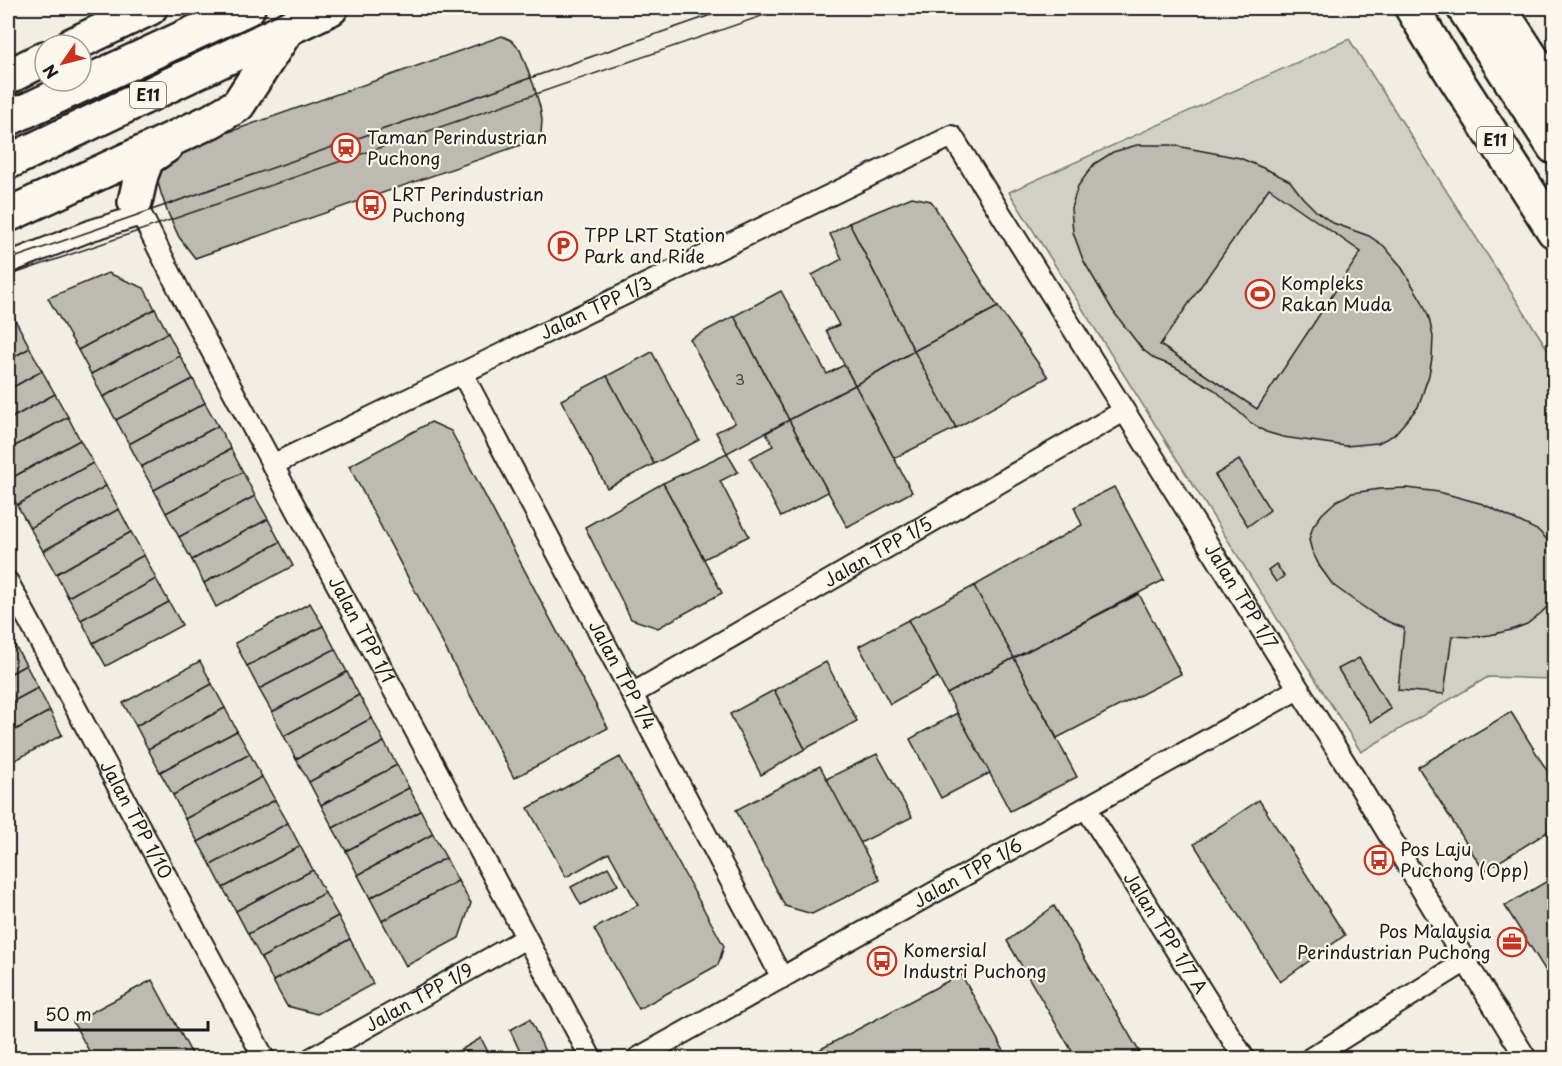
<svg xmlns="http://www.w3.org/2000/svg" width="1562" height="1066" viewBox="0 0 1562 1066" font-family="'Playpen Sans',sans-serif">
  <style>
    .green { fill: #d2cfc6; stroke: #777671; stroke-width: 1.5 }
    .building { fill: #bdbab1; stroke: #1c1c1c; stroke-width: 1.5; fill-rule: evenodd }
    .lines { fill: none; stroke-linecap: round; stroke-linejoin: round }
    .minor-casing { stroke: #1c1c1c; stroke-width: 24 }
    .motorway-casing { stroke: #1c1c1c; stroke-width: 38 }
    .minor { stroke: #fbf7ec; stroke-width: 20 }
    .motorway { stroke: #fbf7ec; stroke-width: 33 }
    .tram { stroke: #1c1c1c; stroke-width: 1.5 }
    .labels { text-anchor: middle; stroke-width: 4.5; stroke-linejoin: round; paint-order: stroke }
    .number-label { font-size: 15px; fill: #444441 }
    .shield { fill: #fbf7ec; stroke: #5f5e5a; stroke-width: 1.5 }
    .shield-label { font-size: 16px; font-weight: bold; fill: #1c1c1c }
    .poi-label { font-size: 18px; fill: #1c1c1c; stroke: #fbf7ec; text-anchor: start }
    .street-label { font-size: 18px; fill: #1c1c1c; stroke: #fbf7ec }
  </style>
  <rect width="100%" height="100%" fill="#f2eee4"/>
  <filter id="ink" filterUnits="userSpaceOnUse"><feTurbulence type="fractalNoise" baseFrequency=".0167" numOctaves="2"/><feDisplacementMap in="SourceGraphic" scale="12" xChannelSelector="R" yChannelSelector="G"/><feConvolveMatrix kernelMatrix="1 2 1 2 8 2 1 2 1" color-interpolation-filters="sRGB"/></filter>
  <g filter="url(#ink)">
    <polygon class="green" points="1349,39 1554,359 1554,679 1488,677 1361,752 1009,192"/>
    <g class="building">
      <polygon points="502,36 511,40 520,50 534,86 540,107 542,120 541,134 535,140 195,258 179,237 167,211 161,193 157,179 158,157"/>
      <path d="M1137,145H1171L1240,158L1270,171L1290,181L1303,198L1316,211L1333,223L1369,236L1384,246L1400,265L1422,301L1429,318L1433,337L1432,358L1429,375L1418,407L1394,435L1378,443L1346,446L1283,437L1266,432L1251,423L1215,390L1173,366L1155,359L1142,349L1113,311L1083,260L1073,232L1071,208L1078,186L1094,164L1113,152ZM1269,188L1361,252L1257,409L1160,345Z"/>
      <polygon points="912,197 931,201 998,307 914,351 849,223"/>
      <polygon points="849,223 914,351 855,385 826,330 839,325 812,275 842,259 830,234"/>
      <polygon points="108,273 144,288 155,309 78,350 48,298"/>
      <polygon points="781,291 827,374 844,365 855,385 789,420 734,316"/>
      <polygon points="998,307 1048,377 956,428 914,351"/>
      <polygon points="155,309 168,333 91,374 78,350"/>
      <polygon points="10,310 30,348 8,360 8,311"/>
      <polygon points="734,316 789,420 727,453 716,432 735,423 690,339"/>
      <polygon points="168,333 180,356 103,397 91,374"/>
      <polygon points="30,348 42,371 8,390 8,360"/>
      <polygon points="914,351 956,428 894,458 855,385"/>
      <polygon points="652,352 699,440 654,464 607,376"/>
      <polygon points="180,356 193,379 116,420 103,397"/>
      <polygon points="42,371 55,394 8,420 8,390"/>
      <polygon points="607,376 654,464 607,488 561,400"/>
      <polygon points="193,379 205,403 129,444 116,420"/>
      <polygon points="855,385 912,492 847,527 789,420"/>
      <polygon points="55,394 68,417 8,450 8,420"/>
      <polygon points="205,403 218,426 141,467 129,444"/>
      <polygon points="68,417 80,440 8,480 8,450"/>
      <polygon points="789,420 828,492 781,517 750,458 773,446 766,433"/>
      <polygon points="431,422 451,431 608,728 514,778 349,466"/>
      <polygon points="218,426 231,449 154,490 141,467"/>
      <polygon points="80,440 93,463 17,505 8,487 8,480"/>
      <polygon points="231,449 243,472 166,513 154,490"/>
      <polygon points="727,453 738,472 720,481 749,536 704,559 663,483"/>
      <polygon points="1239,460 1270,510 1248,526 1215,475"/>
      <polygon points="93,463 106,486 30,528 17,505"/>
      <polygon points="243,472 255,496 179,537 166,513"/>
      <polygon points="663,483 722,593 658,628 631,619 585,527"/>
      <polygon points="106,486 119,509 43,551 30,528"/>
      <polygon points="1114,487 1164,580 1014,658 974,586 1082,525 1074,507"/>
      <polygon points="1407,488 1439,492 1483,504 1539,531 1554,547 1554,596 1552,602 1541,613 1527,624 1511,630 1490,635 1473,637 1452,636 1444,694 1398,690 1404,628 1391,623 1377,616 1352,599 1333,585 1320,567 1312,551 1309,540 1313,526 1322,514 1336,501 1352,493 1380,489"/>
      <polygon points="255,496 268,519 192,560 179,537"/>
      <polygon points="119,509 131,532 56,574 43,551"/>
      <polygon points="268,519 280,542 204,583 192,560"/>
      <polygon points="131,532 144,555 68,597 56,574"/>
      <polygon points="280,542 293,566 216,607 204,583"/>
      <polygon points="144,555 156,579 81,620 68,597"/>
      <polygon points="1276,564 1284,576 1276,582 1268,570"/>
      <polygon points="156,579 169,602 93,643 81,620"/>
      <polygon points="974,586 1014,658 947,694 908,620"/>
      <polygon points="1139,594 1181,674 1057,738 1014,658"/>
      <polygon points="169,602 182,625 106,666 93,643"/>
      <polygon points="310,603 323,626 247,666 235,643"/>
      <polygon points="908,620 938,677 890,704 859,646"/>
      <polygon points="323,626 335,649 259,689 247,666"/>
      <polygon points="13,642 26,665 8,675 8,645"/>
      <polygon points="335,649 347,672 272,712 259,689"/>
      <polygon points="1014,658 1077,777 1010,811 947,694"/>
      <polygon points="1359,658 1391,709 1371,722 1338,669"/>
      <polygon points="200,661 212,684 136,726 123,703"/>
      <polygon points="826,662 857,721 805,749 774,690"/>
      <polygon points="26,665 38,688 8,704 8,675"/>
      <polygon points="347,672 359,695 284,736 272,712"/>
      <polygon points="212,684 225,708 148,749 136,726"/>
      <polygon points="38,688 50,711 8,734 8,704"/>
      <polygon points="774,690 805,749 761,775 730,714"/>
      <polygon points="359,695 372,718 296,759 284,736"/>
      <polygon points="225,708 237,731 160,772 148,749"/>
      <polygon points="50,711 62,735 8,764 8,734"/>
      <polygon points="1511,712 1554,782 1554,828 1484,871 1418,767"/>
      <polygon points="957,713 990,773 941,798 910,739"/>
      <polygon points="372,718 384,742 309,782 296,759"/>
      <polygon points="237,731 250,754 173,795 160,772"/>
      <polygon points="384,742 397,765 321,805 309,782"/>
      <polygon points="250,754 262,777 185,819 173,795"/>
      <polygon points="877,754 912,817 860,843 826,779"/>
      <polygon points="620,757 724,946 718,965 639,1009 594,929 638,905 609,853 566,877 528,808"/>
      <polygon points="397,765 409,788 333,828 321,805"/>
      <polygon points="820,766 880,880 812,914 785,906 736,810"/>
      <polygon points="262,777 275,800 198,842 185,819"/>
      <polygon points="409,788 421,811 346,851 333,828"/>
      <polygon points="275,800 288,823 211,865 198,842"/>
      <polygon points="1259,800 1345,935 1280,982 1194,844"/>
      <polygon points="421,811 433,834 358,875 346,851"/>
      <polygon points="288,823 300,846 223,888 211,865"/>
      <polygon points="433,834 446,858 370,898 358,875"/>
      <polygon points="300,846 313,870 236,911 223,888"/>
      <polygon points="446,858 458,881 382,921 370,898"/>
      <polygon points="608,867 618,885 581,905 571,887"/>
      <polygon points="313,870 325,893 248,934 236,911"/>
      <polygon points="1554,877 1554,984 1505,906"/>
      <polygon points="458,881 471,903 459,938 406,966 382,921"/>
      <polygon points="325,893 338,916 261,958 248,934"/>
      <polygon points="1054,906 1143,1058 1076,1058 1007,941"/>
      <polygon points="338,916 350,939 273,981 261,958"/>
      <polygon points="350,939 373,984 317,1014 287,1006 273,981"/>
      <polygon points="961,974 1004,1051 989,1058 804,1058"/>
      <polygon points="152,980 194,1058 93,1058 73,1022"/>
      <polygon points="530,1019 548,1058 523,1058 510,1030"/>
      <polygon points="481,1038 491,1058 447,1058"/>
    </g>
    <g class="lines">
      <g class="minor-casing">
        <g id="minor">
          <path id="s1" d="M135,202L181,294L591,1058"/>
          <polyline points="8,263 92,230 141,215"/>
          <path id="s2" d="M462,373L782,978"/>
          <path id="s3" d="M272,465L952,136L1354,777L1448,933L1526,1058"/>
          <path id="s4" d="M8,582L264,1058"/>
          <path id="s5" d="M632,694L1124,411"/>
          <path id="s6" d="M1086,808L1244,1058"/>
          <path id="s7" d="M312,1058L526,938"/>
          <path id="s8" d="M638,1058L1298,689"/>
          <polyline points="1311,1058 1466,961"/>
        </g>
      </g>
      <g class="motorway-casing">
        <g id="motorway">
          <polyline points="1412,8 1436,48 1554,231"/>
          <polyline points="1464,8 1554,147"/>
          <polyline points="1499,8 1554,92"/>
          <polyline points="72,45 150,8"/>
          <polyline points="8,77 45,58"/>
          <polyline points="8,119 248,8"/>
          <polyline points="8,162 331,8"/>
          <polyline points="135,202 141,175 147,159 166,146"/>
          <polyline points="8,215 211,121 238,105 288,28"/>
        </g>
      </g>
      <use href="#minor" class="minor"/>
      <use href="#motorway" class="motorway"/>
      <g class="tram">
        <polyline points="8,260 731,8"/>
        <polyline points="8,276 785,8"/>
      </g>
    </g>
  </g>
  <defs>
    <g id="station-ring" transform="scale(1.5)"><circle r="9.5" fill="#fbf7ec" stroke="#c8321e" stroke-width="1.5"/><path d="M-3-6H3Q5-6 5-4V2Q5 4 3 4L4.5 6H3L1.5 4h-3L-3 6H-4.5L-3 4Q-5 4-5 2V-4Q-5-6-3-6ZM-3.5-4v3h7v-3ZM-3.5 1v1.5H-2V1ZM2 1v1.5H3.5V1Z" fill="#c8321e"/></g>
    <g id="bus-ring" transform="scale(1.5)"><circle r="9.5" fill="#fbf7ec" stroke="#c8321e" stroke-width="1.5"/><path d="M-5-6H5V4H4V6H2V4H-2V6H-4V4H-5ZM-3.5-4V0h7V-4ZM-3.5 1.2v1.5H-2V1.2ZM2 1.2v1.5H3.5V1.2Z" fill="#c8321e"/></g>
    <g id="parking-ring" transform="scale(1.5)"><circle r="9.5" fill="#fbf7ec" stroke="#c8321e" stroke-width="1.5"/><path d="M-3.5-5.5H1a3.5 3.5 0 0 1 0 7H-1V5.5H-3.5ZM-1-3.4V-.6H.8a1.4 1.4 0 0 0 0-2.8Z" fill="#c8321e"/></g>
    <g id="stadium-ring" transform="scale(1.5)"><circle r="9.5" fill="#fbf7ec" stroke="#c8321e" stroke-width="1.5"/><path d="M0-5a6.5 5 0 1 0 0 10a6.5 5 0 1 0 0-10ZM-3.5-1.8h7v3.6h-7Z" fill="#c8321e"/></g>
    <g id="office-ring" transform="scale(1.5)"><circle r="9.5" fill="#fbf7ec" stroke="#c8321e" stroke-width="1.5"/><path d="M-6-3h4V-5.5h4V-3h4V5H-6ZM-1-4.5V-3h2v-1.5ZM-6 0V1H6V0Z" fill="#c8321e"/></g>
  </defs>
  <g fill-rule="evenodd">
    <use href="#station-ring" x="346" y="148"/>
    <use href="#bus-ring" x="371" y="205"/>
    <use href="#parking-ring" x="563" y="246"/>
    <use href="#stadium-ring" x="1260" y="294"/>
    <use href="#bus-ring" x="1379" y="860"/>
    <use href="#office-ring" x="1512" y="942"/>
    <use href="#bus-ring" x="882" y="961"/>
  </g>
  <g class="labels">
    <g class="number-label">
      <text x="740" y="385">3</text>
    </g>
    <g class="shield">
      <rect x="130" y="82" width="36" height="26" rx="4.5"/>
      <rect x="1477" y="127" width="36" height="26" rx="4.5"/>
    </g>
    <g class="shield-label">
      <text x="148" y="101">E11</text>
      <text x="1495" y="146">E11</text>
    </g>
    <g class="poi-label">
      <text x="367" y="144">Taman Perindustrian<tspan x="367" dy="21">Puchong</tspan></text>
      <text x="392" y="201">LRT Perindustrian<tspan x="392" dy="21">Puchong</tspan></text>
      <text x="584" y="242">TPP LRT Station<tspan x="584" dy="21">Park and Ride</tspan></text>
      <text x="1281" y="290">Kompleks<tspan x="1281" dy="21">Rakan Muda</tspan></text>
      <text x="1400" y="856">Pos Laju<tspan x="1400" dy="21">Puchong (Opp)</tspan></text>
      <text x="1491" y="938" text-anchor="end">Pos Malaysia<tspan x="1491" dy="21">Perindustrian Puchong</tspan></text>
      <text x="903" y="957">Komersial<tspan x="903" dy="21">Industri Puchong</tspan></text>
    </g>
    <g class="street-label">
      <text dy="6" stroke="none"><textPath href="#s3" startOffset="360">Jalan TPP 1/3</textPath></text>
      <text dy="6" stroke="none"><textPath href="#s5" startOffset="284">Jalan TPP 1/5</textPath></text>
      <text dy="6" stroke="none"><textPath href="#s3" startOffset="1299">Jalan TPP 1/7</textPath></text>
      <text dy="6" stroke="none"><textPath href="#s1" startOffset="484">Jalan TPP 1/1</textPath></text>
      <text dy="6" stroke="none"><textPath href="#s2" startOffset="342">Jalan TPP 1/4</textPath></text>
      <text dy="6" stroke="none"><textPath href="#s4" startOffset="270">Jalan TPP 1/10</textPath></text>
      <text dy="6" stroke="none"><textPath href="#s8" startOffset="378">Jalan TPP 1/6</textPath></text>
      <text dy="6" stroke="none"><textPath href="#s6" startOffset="148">Jalan TPP 1/7 A</textPath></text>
      <text dy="6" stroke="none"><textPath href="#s7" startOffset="123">Jalan TPP 1/9</textPath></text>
    </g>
  </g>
  <rect width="1562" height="1066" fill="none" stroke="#fbf7ec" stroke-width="30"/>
  <rect x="15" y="15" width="1532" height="1036" fill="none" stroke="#1c1c1c" stroke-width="2" filter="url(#ink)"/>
  <g transform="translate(63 63) rotate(235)"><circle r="28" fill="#fbf7ec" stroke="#a29f99" stroke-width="1.5"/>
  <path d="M0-4.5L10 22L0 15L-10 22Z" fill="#c8321e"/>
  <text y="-9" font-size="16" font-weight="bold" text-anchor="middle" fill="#1c1c1c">N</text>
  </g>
  <path d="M36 1021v9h172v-9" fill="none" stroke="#1c1c1c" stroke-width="3"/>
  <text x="45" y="1021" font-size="18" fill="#1c1c1c" stroke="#fbf7ec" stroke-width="4.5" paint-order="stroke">50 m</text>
</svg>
